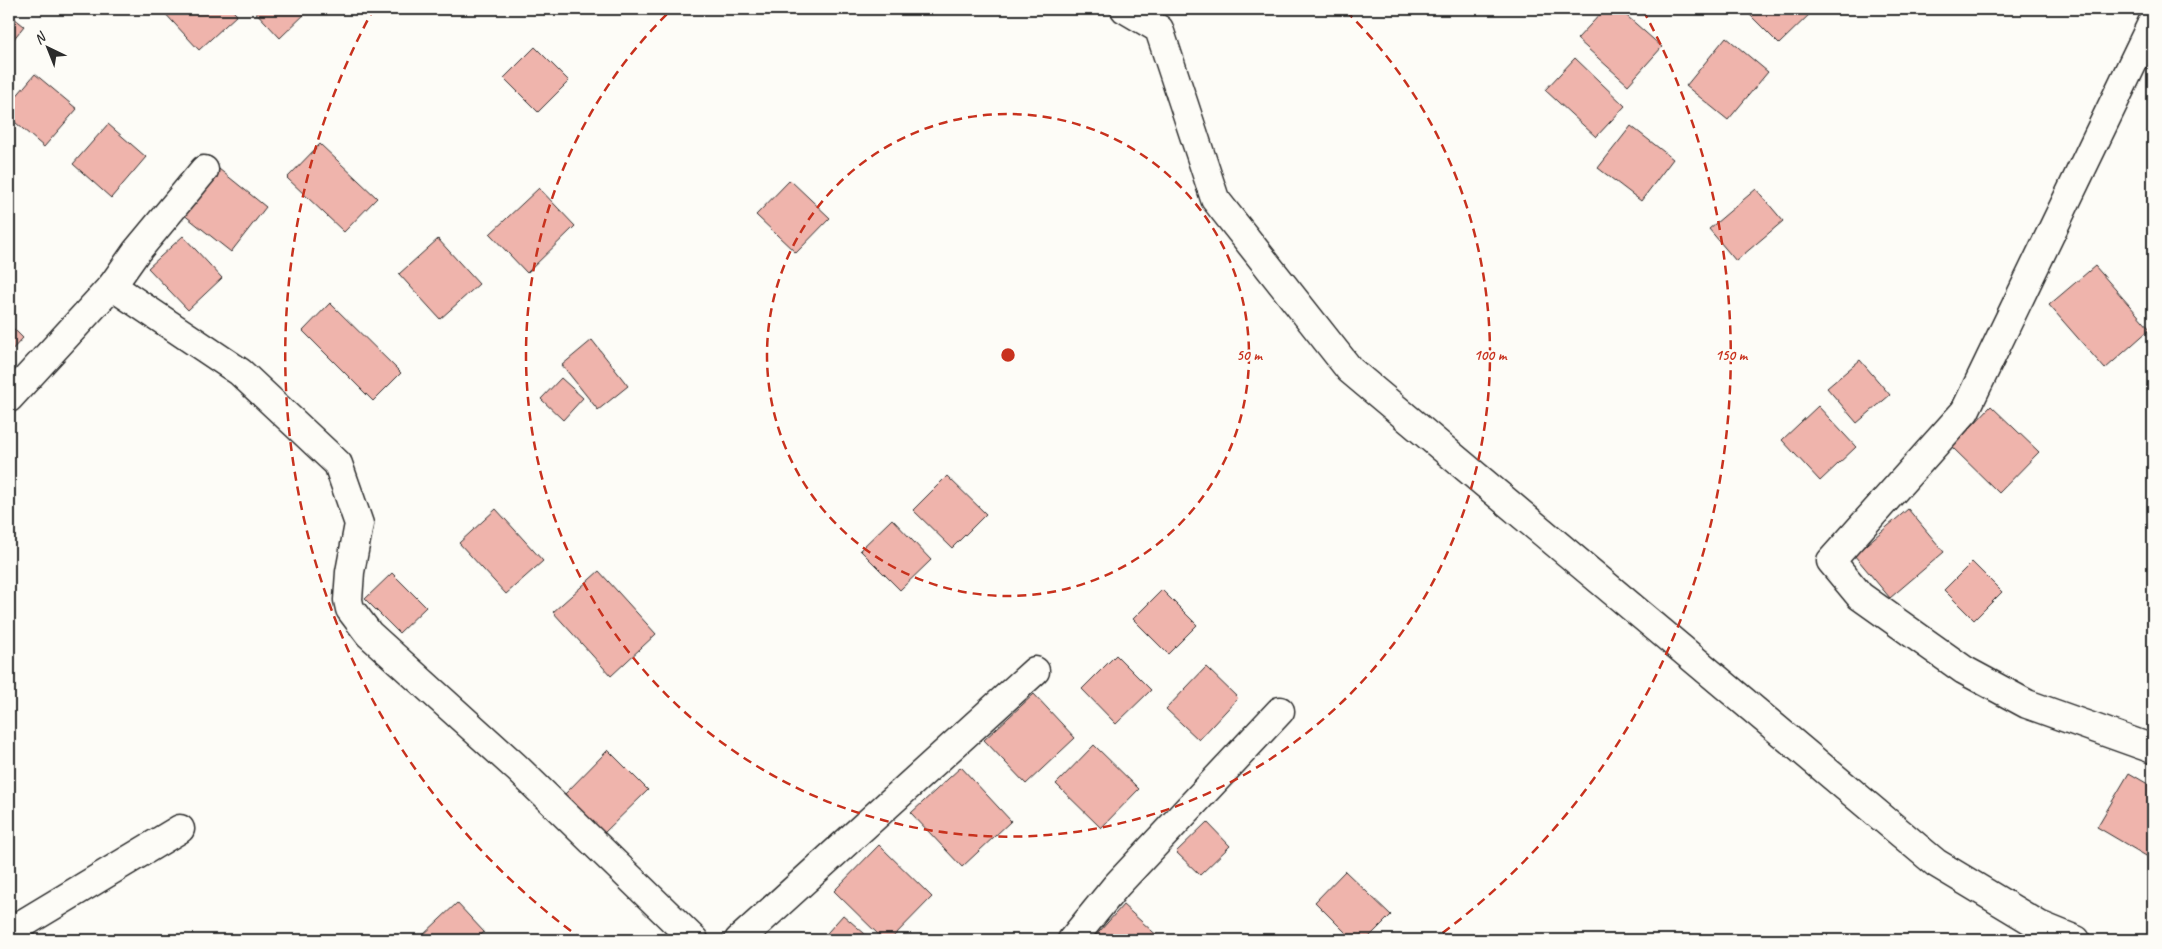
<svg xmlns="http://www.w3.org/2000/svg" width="2162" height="949" viewBox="0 0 2162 949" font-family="Caveat,sans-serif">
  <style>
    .building { fill: #efb4ac; stroke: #2b2b2b }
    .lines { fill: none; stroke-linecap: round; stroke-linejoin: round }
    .street-casing { stroke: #2b2b2b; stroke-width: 31 }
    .street { stroke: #fdfcf7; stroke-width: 28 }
    .ring { fill: none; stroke: #c8321e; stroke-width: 2.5; stroke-dasharray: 9 6 }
    .centre { fill: #c8321e; stroke: #fdfcf7; stroke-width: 2.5 }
    .ring-label { font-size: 15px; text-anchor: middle; font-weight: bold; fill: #c8321e; stroke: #fdfcf7; stroke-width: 4.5; stroke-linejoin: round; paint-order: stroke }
  </style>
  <rect width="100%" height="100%" fill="#fdfcf7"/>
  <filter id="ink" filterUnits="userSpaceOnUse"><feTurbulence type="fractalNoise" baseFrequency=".02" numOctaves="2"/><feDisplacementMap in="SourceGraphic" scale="10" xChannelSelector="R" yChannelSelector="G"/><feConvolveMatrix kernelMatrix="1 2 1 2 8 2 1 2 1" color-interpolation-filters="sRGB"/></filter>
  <g filter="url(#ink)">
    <g class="building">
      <polygon points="161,9 231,9 237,15 199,50"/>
      <polygon points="253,9 308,9 309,10 280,38"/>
      <polygon points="1605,9 1619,9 1662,47 1628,85 1577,39"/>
      <polygon points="1747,9 1815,9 1779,44 1745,10"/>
      <polygon points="9,14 24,26 9,45"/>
      <polygon points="1726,37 1768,72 1728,120 1686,86"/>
      <polygon points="535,47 569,81 538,112 504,78"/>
      <polygon points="1575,58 1625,106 1596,137 1545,90"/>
      <polygon points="35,74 77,109 44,147 9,117 9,105"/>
      <polygon points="108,124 146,157 111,198 73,164"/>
      <polygon points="1631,126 1673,159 1641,201 1598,168"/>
      <polygon points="320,144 377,198 344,232 287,178"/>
      <polygon points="219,169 266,207 231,252 183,214"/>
      <polygon points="790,180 830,218 796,253 756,215"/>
      <polygon points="539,188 575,226 527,273 490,234"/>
      <polygon points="1756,189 1783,221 1736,261 1709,229"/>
      <polygon points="183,236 222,278 188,310 148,268"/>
      <polygon points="438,239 479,284 440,319 399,274"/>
      <polygon points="2095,266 2150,329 2105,369 2049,305"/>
      <polygon points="330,303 401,373 373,401 303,331"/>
      <polygon points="9,324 23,338 9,353"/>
      <polygon points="592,340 628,386 598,410 562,365"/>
      <polygon points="1860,360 1890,395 1857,423 1827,388"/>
      <polygon points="561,378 583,398 563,420 541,399"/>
      <polygon points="1818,406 1856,447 1820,481 1782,440"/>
      <polygon points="1991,406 2039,452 1999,493 1952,447"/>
      <polygon points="947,476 986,514 952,548 913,510"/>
      <polygon points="496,509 543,561 506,594 459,543"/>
      <polygon points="1908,509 1944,552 1890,598 1854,555"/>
      <polygon points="892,519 931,560 900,590 860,550"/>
      <polygon points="1972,562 2002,592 1974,620 1944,590"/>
      <polygon points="599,571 656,634 611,676 553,612"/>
      <polygon points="392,573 426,607 399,633 365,599"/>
      <polygon points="1162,590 1197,625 1168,654 1133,619"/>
      <polygon points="1116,655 1151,690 1116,724 1082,689"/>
      <polygon points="1206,667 1238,698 1199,740 1166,709"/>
      <polygon points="1034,694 1075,738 1026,784 984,740"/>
      <polygon points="1094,745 1139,789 1101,828 1056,784"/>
      <polygon points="608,750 648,790 602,835 563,796"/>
      <polygon points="961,767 1011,821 962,867 911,813"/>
      <polygon points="2129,773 2153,787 2153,860 2097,827"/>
      <polygon points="1207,822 1230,846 1200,875 1176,852"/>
      <polygon points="879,845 932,897 890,940 884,940 834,891"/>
      <polygon points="1345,871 1391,915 1366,940 1353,940 1315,902"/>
      <polygon points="457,903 484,932 476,940 426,940 422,936"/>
      <polygon points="1123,905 1161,939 1160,940 1092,940"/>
      <polygon points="843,915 872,940 821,940"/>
    </g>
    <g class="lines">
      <g class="street-casing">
        <g id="street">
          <polyline points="1125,9 1159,29 1215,199 1350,370 1936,863 2039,925 2076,940"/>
          <polyline points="2153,21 1965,411 1831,561 1860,596 1964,670 2027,704 2153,749"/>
          <polyline points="112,286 240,372 338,464 359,524 350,572 348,600 350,609 369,634 517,768 694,940"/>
          <polyline points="9,398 112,286 136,252 204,170"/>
          <polyline points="9,932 180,829"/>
          <polyline points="739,940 1035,671"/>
          <polyline points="1072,940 1116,886 1280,711"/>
        </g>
      </g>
      <use href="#street" class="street"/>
    </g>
  </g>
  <g class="ring">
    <circle cx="1008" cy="355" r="241"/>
    <path d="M1346 11A482 482 0 1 1 670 11"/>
    <path d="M583 940A723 723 0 0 1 373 10M1643 10A723 723 0 0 1 1433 940"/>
  </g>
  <circle cx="1008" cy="355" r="8" class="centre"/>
  <g class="ring-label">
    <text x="1249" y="360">50 m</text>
    <text x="1490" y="360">100 m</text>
    <text x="1731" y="360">150 m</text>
  </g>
  <rect width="2162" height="949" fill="none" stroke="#fdfcf7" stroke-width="30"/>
  <rect x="15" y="15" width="2132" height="919" fill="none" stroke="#2b2b2b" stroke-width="2" filter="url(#ink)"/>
  <g transform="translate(48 48) rotate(317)" stroke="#fdfcf7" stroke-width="4" paint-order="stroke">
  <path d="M0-4L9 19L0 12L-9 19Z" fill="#2b2b2b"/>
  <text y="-8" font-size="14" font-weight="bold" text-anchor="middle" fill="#2b2b2b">N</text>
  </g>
</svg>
